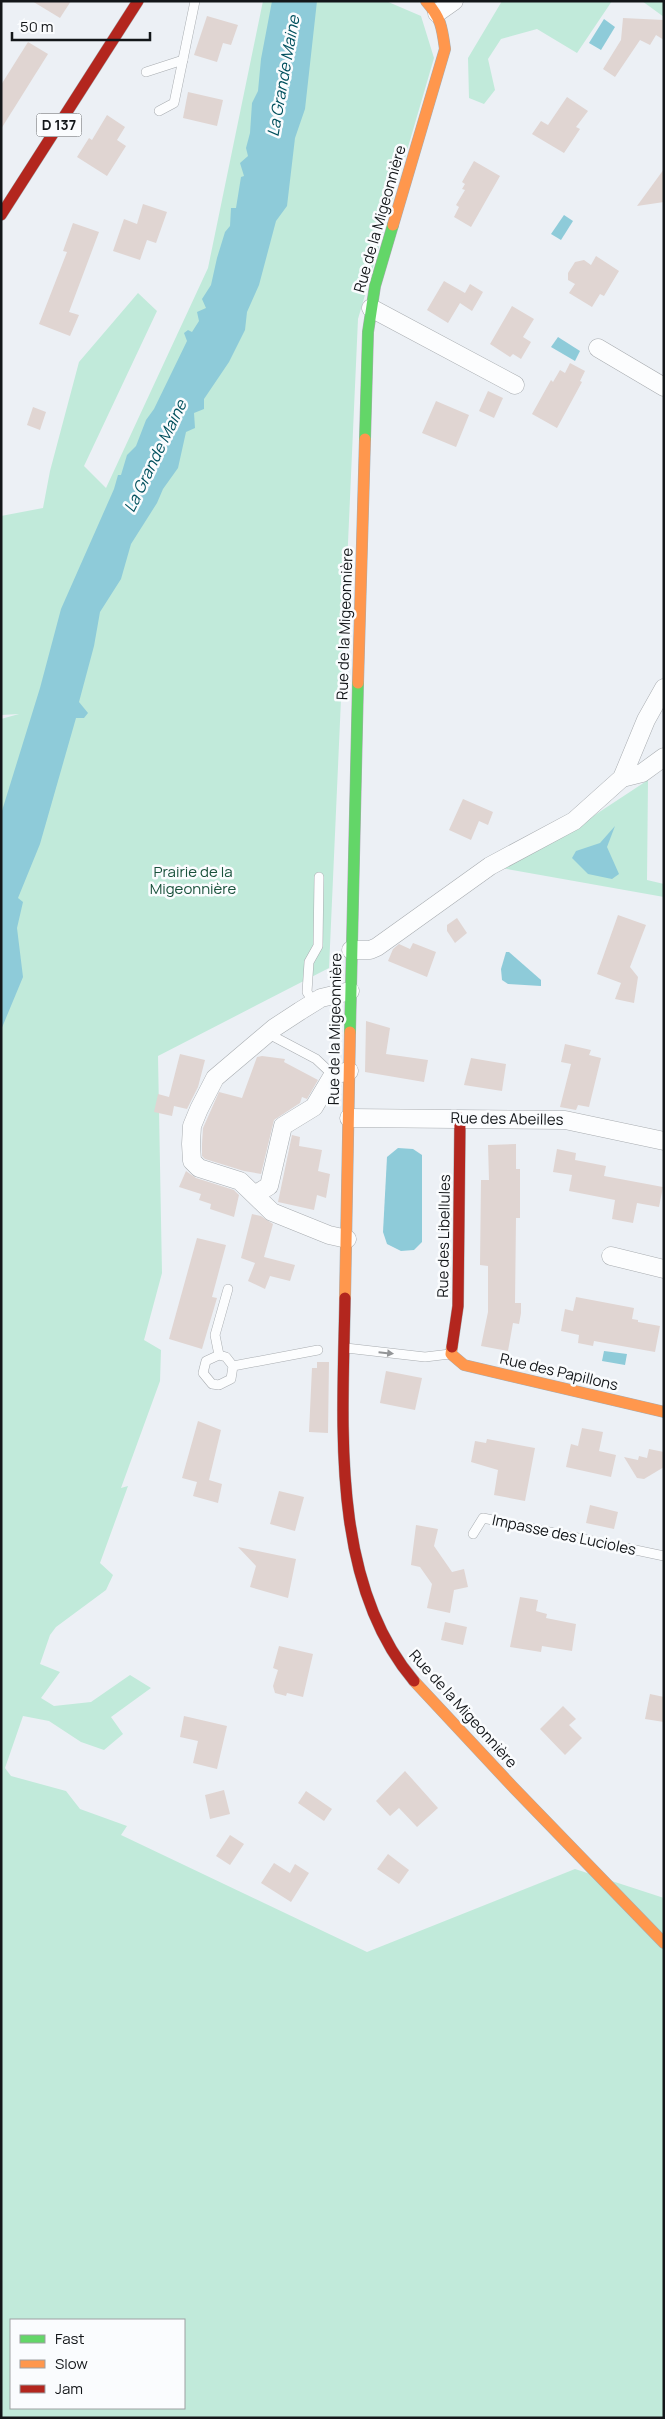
<svg xmlns="http://www.w3.org/2000/svg" width="665" height="2419" viewBox="0 0 665 2419" font-family="Manrope,sans-serif">
  <style>
    .green { fill: #c1eada; fill-rule: evenodd }
    .water { fill: #8ecbd9 }
    .building { fill: #e0d5d2 }
    .lines { fill: none; stroke-linecap: round; stroke-linejoin: round }
    .lane-casing { stroke: #a8acb0; stroke-width: 10 }
    .street-casing { stroke: #a8acb0; stroke-width: 19 }
    .fast-casing { stroke: #a8acb0; stroke-width: 12 }
    .slow-casing { stroke: #a8acb0; stroke-width: 12 }
    .jam-casing { stroke: #a8acb0; stroke-width: 12 }
    .lane { stroke: #fcfdfe; stroke-width: 9 }
    .street { stroke: #fcfdfe; stroke-width: 18 }
    .fast { stroke: #63d668; stroke-width: 11 }
    .slow { stroke: #ff974d; stroke-width: 11 }
    .jam { stroke: #b3261e; stroke-width: 11 }
    .oneway { fill: #939597 }
    .labels { text-anchor: middle; stroke-width: 5; stroke-linejoin: round; paint-order: stroke }
    .shield { fill: #fafcfe; stroke: #585b5e; stroke-width: 1 }
    .shield-label { font-size: 14px; font-weight: bold; fill: #131619 }
    .street-label { font-size: 15px; fill: #131619; stroke: #fafcfe }
    .park-label { font-size: 15px; fill: #1a523c; stroke: #fafcfe }
    .water-label { font-size: 16px; font-style: italic; fill: #00505d; stroke: #fafcfe }
  </style>
  <rect width="100%" height="100%" fill="#ecf0f5"/>
  <g class="green">
    <path d="M263,1H386L421,16L434,58L358,319L329,968L158,1056L162,1273L144,1340L161,1350L160,1381L121,1488L128,1486L100,1563L113,1575L106,1590L56,1627L50,1635L40,1664L60,1672L41,1698L54,1706L91,1702L130,1675L151,1688L111,1717L123,1734L104,1750L81,1742L49,1721L23,1716L5,1768L11,1776L66,1791L80,1809L127,1826L121,1835L367,1952L575,1869L664,1898V2418H1V719L19,714L1,715V516L43,508L50,471L79,362L138,293L157,311L84,466L106,488L208,268ZM11,2320H184V2408H11Z"/>
    <polygon points="502,1 612,1 577,53 537,29 501,39 488,59 495,90 484,104 469,98 468,58"/>
    <polygon points="642,1 664,1 664,17"/>
    <polygon points="648,780 647,880 664,884 664,897 501,868 569,832"/>
  </g>
  <g class="water">
    <polygon points="272,1 317,1 305,109 295,138 287,206 276,221 259,285 247,312 245,330 229,362 204,399 204,409 194,413 195,428 186,432 178,468 163,489 157,503 131,544 121,579 100,612 94,646 79,702 88,713 84,718 76,718 40,844 18,898 23,902 17,928 23,977 1,1030 1,814 40,688 61,609 114,489 118,475 121,475 127,455 136,446 146,420 154,409 187,341 184,333 188,330 192,332 199,321 197,312 206,308 202,299 211,285 217,258 225,232 230,226 231,208 236,208 241,177 244,176 240,163 248,156 246,148 250,133 252,103 258,91 261,59"/>
    <polygon points="604,19 615,27 601,50 589,43"/>
    <polygon points="564,215 573,221 561,240 551,234"/>
    <polygon points="558,337 580,351 575,361 551,347"/>
    <polygon points="615,826 607,847 619,874 612,879 588,874 572,858 576,851 600,843"/>
    <polygon points="506,952 509,952 541,980 541,986 508,984 502,980 501,969"/>
    <polygon points="398,1148 413,1149 422,1155 422,1242 414,1250 401,1251 387,1244 383,1232 387,1157"/>
    <polygon points="604,1351 627,1354 625,1365 602,1361"/>
  </g>
  <g class="building">
    <polygon points="32,1 71,1 60,18"/>
    <polygon points="207,16 238,25 231,45 223,43 217,62 194,55"/>
    <polygon points="623,18 664,20 664,40 656,35 650,45 640,40 615,77 603,69 621,40"/>
    <polygon points="28,42 48,54 1,129 1,85"/>
    <polygon points="188,92 223,100 217,126 183,118"/>
    <polygon points="567,97 588,111 576,127 580,129 564,153 532,134 541,121 548,125"/>
    <polygon points="107,115 125,127 117,140 126,146 107,176 77,157 89,138 92,140"/>
    <polygon points="474,161 500,176 471,227 454,217 459,207 456,205 465,190 462,189 465,184 462,182"/>
    <polygon points="664,169 664,202 637,206"/>
    <polygon points="143,204 167,212 156,243 147,240 140,260 113,251 124,219 137,224"/>
    <polygon points="73,223 99,232 69,312 79,315 70,336 39,324 67,252 63,251"/>
    <polygon points="596,256 619,271 604,296 600,294 592,307 569,293 575,284 568,280 568,273 575,262 584,260 591,265"/>
    <polygon points="444,281 465,293 470,284 483,292 472,311 460,303 448,323 427,310"/>
    <polygon points="512,306 534,319 523,337 531,342 521,359 513,354 510,357 490,344"/>
    <polygon points="570,363 585,371 580,381 582,382 557,428 532,414 551,380 553,382 560,370 565,373"/>
    <polygon points="488,391 503,398 494,418 479,411"/>
    <polygon points="436,401 469,415 456,447 422,433"/>
    <polygon points="33,407 46,412 40,430 27,425"/>
    <polygon points="463,799 493,812 488,825 479,821 471,840 449,830"/>
    <polygon points="618,915 646,925 630,967 638,977 634,1003 615,999 621,983 597,974"/>
    <polygon points="457,918 467,933 455,943 447,931 447,925"/>
    <polygon points="413,943 436,952 427,977 388,961 393,949 399,944 410,949"/>
    <polygon points="366,1021 390,1028 386,1054 428,1060 424,1082 365,1072"/>
    <polygon points="565,1044 591,1050 589,1055 601,1058 589,1107 578,1105 576,1110 560,1107 571,1064 561,1062"/>
    <polygon points="180,1054 205,1060 198,1087 187,1109 174,1106 172,1116 154,1112 158,1094 169,1097"/>
    <polygon points="262,1056 285,1059 284,1062 318,1080 307,1099 302,1097 300,1103 274,1120 261,1174 244,1171 205,1159 202,1156 202,1144 203,1128 219,1092 242,1098 257,1057"/>
    <polygon points="471,1058 506,1064 502,1091 464,1085"/>
    <polygon points="292,1135 300,1137 299,1146 322,1150 318,1171 330,1174 326,1198 317,1195 314,1210 278,1202"/>
    <polygon points="516,1144 516,1169 520,1169 520,1218 516,1218 515,1303 521,1303 521,1313 519,1324 513,1323 508,1351 481,1346 488,1312 488,1266 480,1265 481,1180 489,1180 488,1145"/>
    <polygon points="557,1149 576,1153 575,1160 606,1166 604,1176 663,1187 659,1207 637,1203 633,1223 612,1219 615,1200 569,1191 572,1175 553,1172"/>
    <polygon points="186,1171 196,1178 234,1190 239,1195 234,1217 210,1209 211,1204 199,1200 201,1194 179,1187"/>
    <polygon points="252,1214 261,1216 273,1224 264,1257 295,1265 290,1281 270,1276 265,1289 248,1281 255,1263 241,1258"/>
    <polygon points="197,1238 226,1245 212,1297 217,1298 202,1349 169,1339"/>
    <polygon points="576,1297 634,1308 632,1319 638,1320 638,1322 660,1326 655,1352 594,1341 593,1346 578,1343 579,1335 561,1331 565,1309 573,1311"/>
    <polygon points="317,1362 329,1362 328,1433 309,1432 312,1368 317,1368"/>
    <polygon points="386,1371 422,1378 415,1410 380,1403"/>
    <polygon points="198,1421 221,1430 209,1480 222,1484 218,1503 193,1496 197,1482 182,1478"/>
    <polygon points="582,1428 603,1432 599,1451 616,1455 611,1477 566,1467 571,1444 578,1446"/>
    <polygon points="487,1439 535,1448 525,1501 494,1495 498,1470 471,1462 475,1441 486,1443"/>
    <polygon points="649,1449 664,1452 664,1467 644,1479 637,1478 624,1457 638,1460 639,1456 647,1458"/>
    <polygon points="279,1491 304,1497 295,1531 270,1524"/>
    <polygon points="590,1505 618,1512 614,1529 586,1523"/>
    <polygon points="416,1525 438,1529 434,1546 452,1572 464,1569 468,1587 454,1590 450,1613 427,1608 432,1584 420,1567 411,1565"/>
    <polygon points="238,1547 296,1559 288,1598 250,1587 256,1566"/>
    <polygon points="520,1597 538,1600 536,1611 547,1614 546,1618 576,1624 572,1651 542,1646 541,1652 510,1647"/>
    <polygon points="445,1622 467,1627 463,1645 441,1640"/>
    <polygon points="279,1646 313,1654 303,1697 287,1693 286,1696 275,1693 273,1686 278,1670 273,1668"/>
    <polygon points="650,1694 664,1697 664,1722 645,1719"/>
    <polygon points="563,1706 576,1719 569,1725 582,1738 565,1755 540,1729"/>
    <polygon points="184,1716 227,1726 217,1769 193,1763 198,1741 180,1737"/>
    <polygon points="405,1771 438,1808 417,1827 399,1808 390,1816 376,1801"/>
    <polygon points="224,1790 230,1814 210,1819 205,1795"/>
    <polygon points="306,1791 332,1809 324,1821 298,1803"/>
    <polygon points="230,1835 244,1844 230,1865 216,1856"/>
    <polygon points="388,1854 409,1870 399,1884 377,1869"/>
    <polygon points="274,1863 290,1873 295,1864 309,1873 291,1902 261,1883"/>
  </g>
  <g class="lines">
    <g class="lane-casing">
      <g id="lane">
        <polyline points="146,72 183,60"/>
        <polyline points="159,111 174,103 195,1"/>
        <polyline points="314,1003 307,992 309,962 318,946 319,877"/>
        <polyline points="267,1033 316,1059 333,1075"/>
        <polyline points="346,1348 425,1357 450,1354"/>
        <polyline points="219,1355 215,1335 228,1289"/>
        <polyline points="233,1366 231,1379 219,1385 212,1384 203,1373 206,1361 219,1355 226,1357 233,1366 318,1350"/>
        <polyline points="473,1534 483,1518 664,1556"/>
      </g>
    </g>
    <g class="street-casing">
      <g id="street">
        <polyline points="437,13 454,1"/>
        <polyline points="371,308 515,385"/>
        <polyline points="598,348 664,387"/>
        <polyline points="622,778 642,773 664,757"/>
        <polyline points="351,950 370,950 377,947 490,866 574,821 622,778 646,720 664,688"/>
        <polyline points="349,1118 565,1120 664,1141"/>
        <polyline points="256,1194 269,1186 283,1126 314,1107 333,1075 349,1071"/>
        <polyline points="347,1239 329,1235 272,1212 240,1181 199,1168 192,1161 191,1144 192,1126 199,1109 215,1078 274,1028 300,1011 321,998 350,991"/>
        <polyline points="611,1256 664,1269"/>
      </g>
    </g>
    <g class="fast-casing">
      <g id="fast">
        <polyline points="365,439 368,332 375,286 393,225"/>
        <polyline points="350,1032 358,683"/>
      </g>
    </g>
    <g class="slow-casing">
      <g id="slow">
        <path d="M393,225L445,49C442,27 441,18 426,1"/>
        <polyline points="358,683 365,439"/>
        <polyline points="345,1298 350,1032"/>
        <polyline points="452,1347 451,1354 464,1365 664,1412"/>
        <polyline points="414,1681 512,1786 664,1943"/>
      </g>
    </g>
    <g class="jam-casing">
      <g id="jam">
        <polyline points="1,215 138,1"/>
        <path d="M345,1298C343,1421 329,1581 414,1681"/>
        <polyline points="452,1347 458,1306 460,1118"/>
      </g>
    </g>
    <use href="#lane" class="lane"/>
    <use href="#street" class="street"/>
    <use href="#fast" class="fast"/>
    <use href="#slow" class="slow"/>
    <use href="#jam" class="jam"/>
  </g>
  <defs><path id="oneway-solid" d="M-6-.8H1V-3.2L6.5 0L1 3.2V.8H-6Z" transform="scale(1.25)"/></defs>
  <use class="oneway" href="#oneway-solid" transform="translate(386 1353) rotate(6)"/>
  <g class="labels">
    <rect class="shield" x="36.5" y="113.5" width="45" height="23" rx="4"/>
    <g class="shield-label">
      <text x="59" y="130">D 137</text>
    </g>
    <g class="street-label">
      <text transform="translate(380 219) rotate(-74)" y="5">Rue de la Migeonnière</text>
      <text transform="translate(345 624) rotate(-88)" y="5">Rue de la Migeonnière</text>
      <text transform="translate(335 1029) rotate(-89)" y="5">Rue de la Migeonnière</text>
      <text transform="translate(507 1119) rotate(1)" y="5">Rue des Abeilles</text>
      <text transform="translate(444 1236) rotate(-89)" y="5">Rue des Libellules</text>
      <text transform="translate(559 1372) rotate(13)" y="5">Rue des Papillons</text>
      <text transform="translate(564 1535) rotate(12)" y="5">Impasse des Lucioles</text>
      <text transform="translate(463 1709) rotate(48)" y="5">Rue de la Migeonnière</text>
    </g>
    <g class="park-label">
      <text x="193" y="877">Prairie de la<tspan x="193" dy="17">Migeonnière</tspan></text>
    </g>
    <g class="water-label">
      <text transform="translate(283 76) rotate(-80)" y="6">La Grande Maine</text>
      <text transform="translate(155 456) rotate(-64)" y="6">La Grande Maine</text>
    </g>
  </g>
  <rect width="665" height="2419" fill="none" stroke="#131619" stroke-width="5"/>
  <rect x="10" y="2319" width="175" height="90" fill="#fafcfe" stroke="#9ea0a2"/>
  <rect x="20" y="2335" width="25" height="8" fill="#63d668" stroke="#9ea0a2"/>
  <text x="55" y="2344" font-size="15" fill="#131619">Fast</text>
  <rect x="20" y="2360" width="25" height="8" fill="#ff974d" stroke="#9ea0a2"/>
  <text x="55" y="2369" font-size="15" fill="#131619">Slow</text>
  <rect x="20" y="2385" width="25" height="8" fill="#b3261e" stroke="#9ea0a2"/>
  <text x="55" y="2394" font-size="15" fill="#131619">Jam</text>
  <path d="M12 32v8h138v-8" fill="none" stroke="#131619" stroke-width="2.5"/>
  <text x="20" y="32" font-size="15" fill="#131619" stroke="#fafcfe" stroke-width="4" paint-order="stroke">50 m</text>
</svg>
